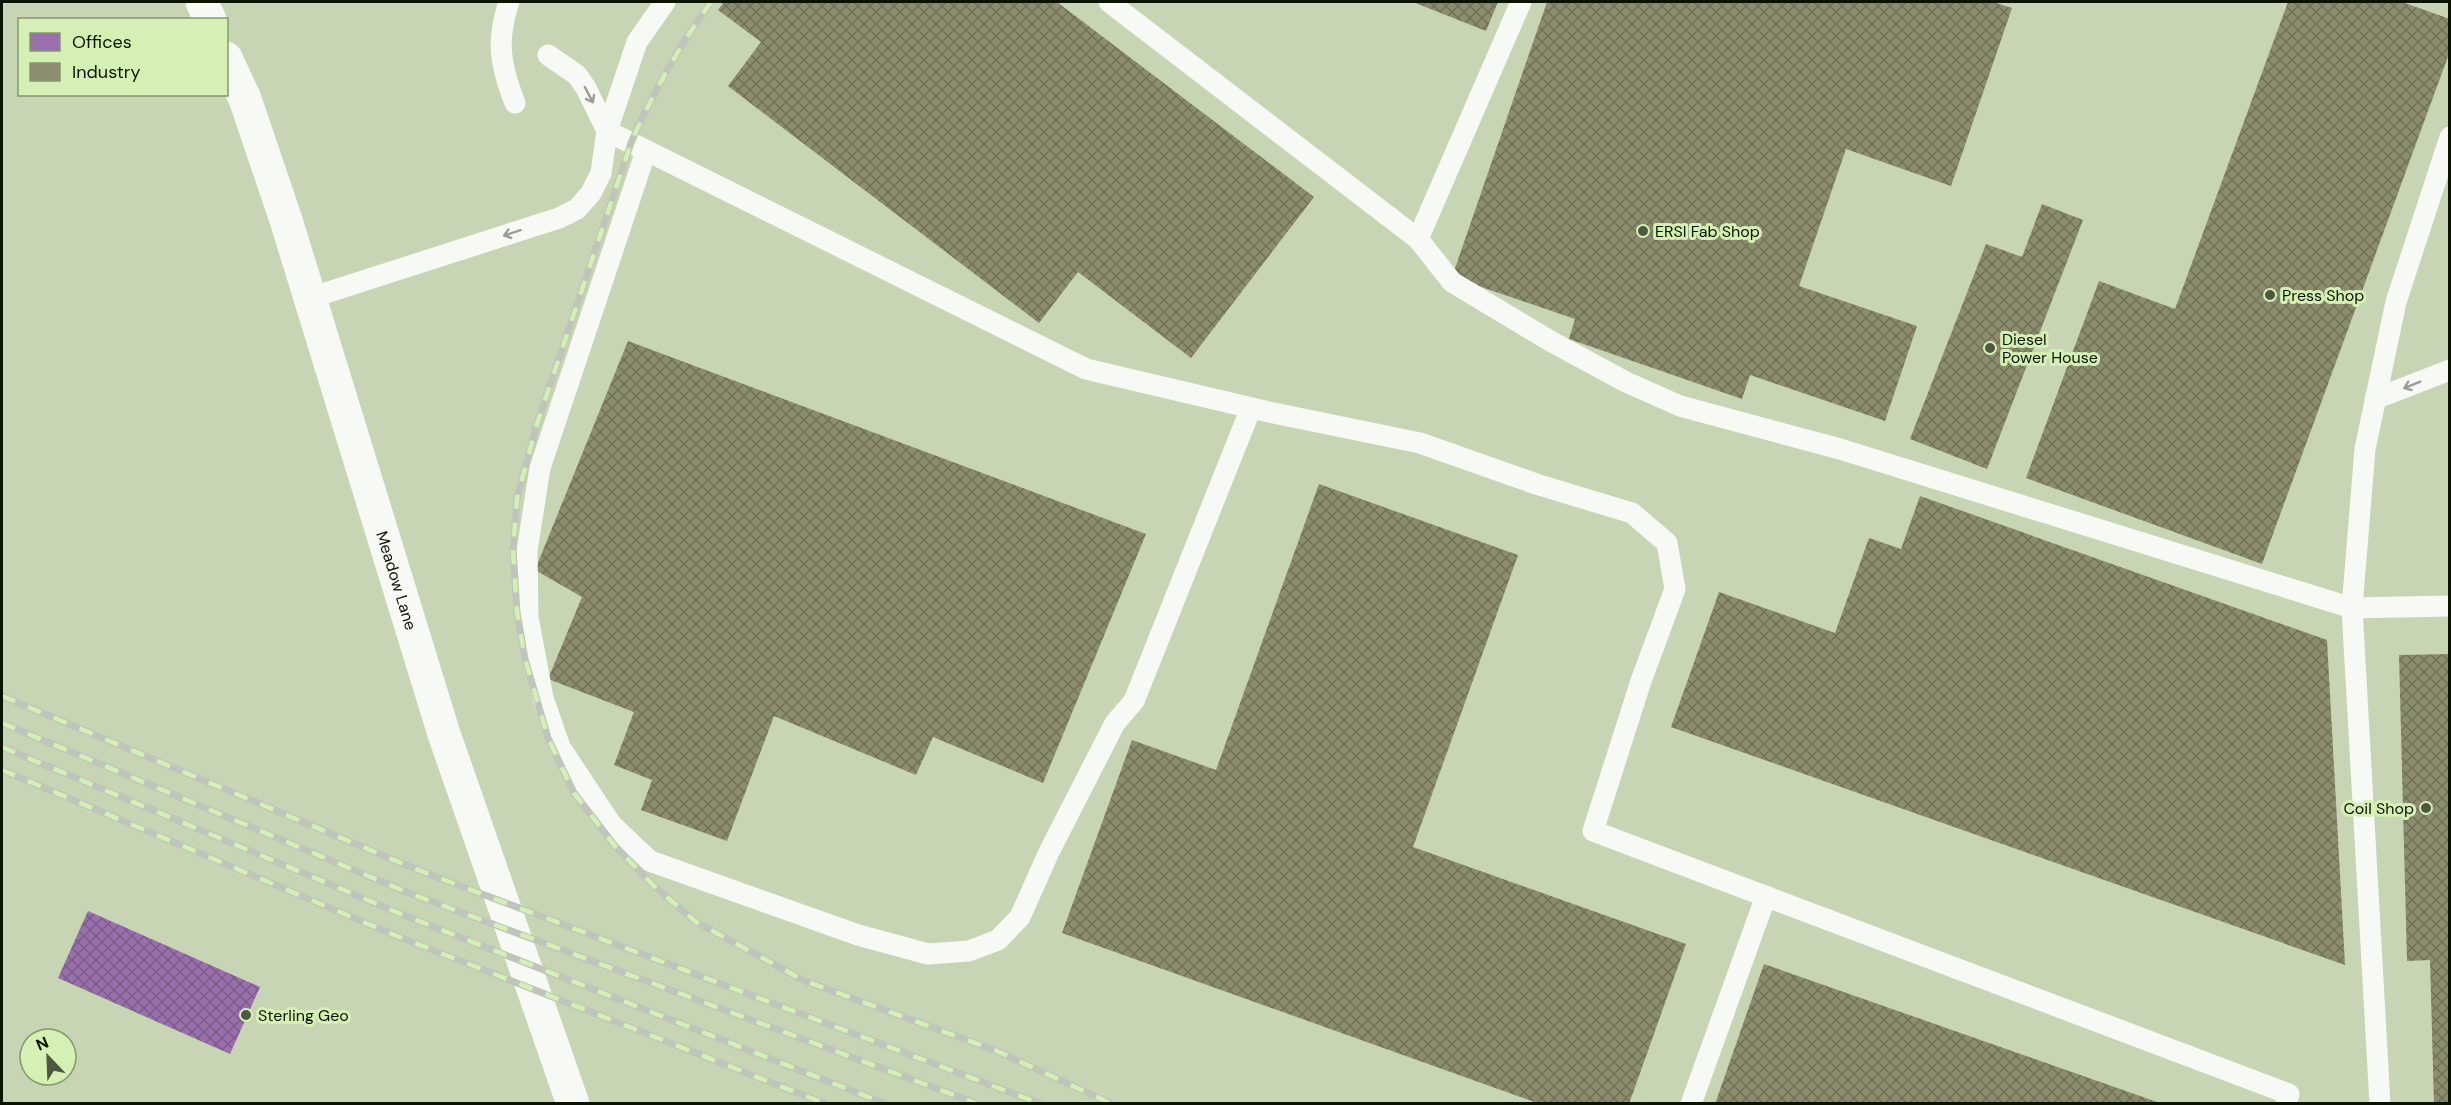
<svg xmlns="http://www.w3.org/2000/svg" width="2451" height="1105" viewBox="0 0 2451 1105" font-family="'DM Sans',sans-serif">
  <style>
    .offices { fill: url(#offices-cross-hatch) }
    .industry { fill: url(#industry-cross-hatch) }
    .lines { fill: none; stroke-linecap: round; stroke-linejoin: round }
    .service { stroke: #f7f9f4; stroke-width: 21 }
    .tertiary { stroke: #f7f9f4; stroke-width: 33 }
    .rail-casing { stroke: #c0c5bb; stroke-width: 7 }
    .rail { stroke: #d5f0b4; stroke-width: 4.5; stroke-dasharray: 14; stroke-linecap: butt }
    .oneway { stroke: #999d93 }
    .poi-dot { fill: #4d5840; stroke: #d5f0b4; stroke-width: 2 }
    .labels { text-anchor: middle; stroke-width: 6; stroke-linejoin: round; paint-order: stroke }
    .poi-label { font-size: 16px; fill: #0b1401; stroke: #d5f0b4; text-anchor: start }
    .street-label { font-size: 16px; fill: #0b1401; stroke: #d5f0b4 }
  </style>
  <defs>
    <pattern id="offices-cross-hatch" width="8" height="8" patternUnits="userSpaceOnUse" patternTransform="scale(1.5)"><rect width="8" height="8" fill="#9970ab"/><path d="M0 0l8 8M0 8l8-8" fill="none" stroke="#7b5b89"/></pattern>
    <pattern id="industry-cross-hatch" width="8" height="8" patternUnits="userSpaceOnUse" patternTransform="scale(1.5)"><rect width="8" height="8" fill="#8c8c6e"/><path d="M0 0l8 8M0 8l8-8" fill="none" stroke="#717158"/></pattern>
  </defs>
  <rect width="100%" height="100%" fill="#c7d5b4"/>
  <polygon class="offices" points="88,911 260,987 230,1054 58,978"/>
  <g class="industry">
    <polygon points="724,2 1057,2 1314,197 1191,358 1078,272 1039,323 728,86 761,42 718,10"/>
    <polygon points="1413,2 1498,2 1486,31"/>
    <polygon points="1547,2 1993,2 2012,8 1951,186 1846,149 1799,286 1917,326 1885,421 1750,375 1742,399 1569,339 1575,319 1452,277"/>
    <polygon points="2288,2 2402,2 2450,19 2450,51 2262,564 2026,478 2099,281 2175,309"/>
    <polygon points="2042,204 2083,220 1987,469 1910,439 1986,244 2022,257"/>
    <polygon points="628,341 1146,534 1043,783 933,737 916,775 774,716 727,841 641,810 652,780 614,765 634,712 548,679 582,597 535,570"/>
    <polygon points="1319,484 1518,555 1413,847 1686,944 1629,1104 1540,1104 1062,933 1132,740 1216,770"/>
    <polygon points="1920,496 2327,640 2345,965 1671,727 1719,592 1835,633 1869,538 1901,549"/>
    <polygon points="2450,654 2450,1104 2434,1104 2430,960 2407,961 2399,655"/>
    <polygon points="1764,964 2160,1103 2160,1104 1715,1104"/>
  </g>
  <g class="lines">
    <g class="service">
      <path d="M509,2C496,41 500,65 515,103"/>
      <polyline points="665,2 637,42 607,131 1086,369 1269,412 1420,443 1536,484 1632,513 1667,543 1675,589 1641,681 1593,831 2289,1094 2286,1104"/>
      <polyline points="1109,2 1418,239 1452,282 1552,342 1626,382 1680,406 1840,449 2352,608 2450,606"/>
      <polyline points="646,151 540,468 527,551 528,617 543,698 560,747 611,824 650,861 858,935 928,954 969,951 998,940 1020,917 1049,852 1115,723 1134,701 1251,408"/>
      <polyline points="1418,239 1521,2"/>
      <polyline points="310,298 559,218 577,209 591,193 601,173 607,131 586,88 577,75 548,55"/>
      <polyline points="2375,399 2450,370"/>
      <polyline points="1691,1104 1766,896"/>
      <polyline points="2380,1104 2352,608 2365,449 2396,302 2450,137"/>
    </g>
    <g class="tertiary">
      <polyline points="202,2 210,20"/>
      <path id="s1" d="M226,58L245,99L286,220L444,734L573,1104"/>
    </g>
    <g class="rail-casing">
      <g id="rail">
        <path d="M711,2C680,45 652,94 631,143L537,424L517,498L513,550L517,612L525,659L548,738L574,793L615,846L653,885L696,922L805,981L997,1051L1112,1104"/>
        <polyline points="2,696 418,870 1041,1104"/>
        <polyline points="2,723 409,893 978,1104"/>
        <polyline points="2,747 401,914 886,1104"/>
        <polyline points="2,770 392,934 826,1104"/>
      </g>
    </g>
    <use href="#rail" class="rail"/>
  </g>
  <defs><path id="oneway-shaft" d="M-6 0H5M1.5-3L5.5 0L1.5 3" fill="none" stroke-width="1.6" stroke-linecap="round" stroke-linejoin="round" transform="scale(1.5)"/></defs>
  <g class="oneway">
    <use href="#oneway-shaft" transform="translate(589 95) rotate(62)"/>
    <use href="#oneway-shaft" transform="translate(512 233) rotate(162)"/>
    <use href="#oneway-shaft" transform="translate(2412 385) rotate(158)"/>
  </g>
  <g class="poi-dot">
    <circle cx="1643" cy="231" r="6"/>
    <circle cx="2270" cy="295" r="6"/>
    <circle cx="1990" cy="348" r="6"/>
    <circle cx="2426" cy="808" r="6"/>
    <circle cx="246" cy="1015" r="6"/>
  </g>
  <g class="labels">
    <g class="poi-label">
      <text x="1655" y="237">ERSI Fab Shop</text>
      <text x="2282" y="301">Press Shop</text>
      <text x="2002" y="345">Diesel<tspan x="2002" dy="18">Power House</tspan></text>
      <text x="2414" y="814" text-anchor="end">Coil Shop</text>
      <text x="258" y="1021">Sterling Geo</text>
    </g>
    <g class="street-label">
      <text dy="6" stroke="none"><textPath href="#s1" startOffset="550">Meadow Lane</textPath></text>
    </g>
  </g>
  <rect width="2451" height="1105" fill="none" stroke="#0b1401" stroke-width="6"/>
  <rect x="18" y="18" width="210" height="78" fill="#d5f0b4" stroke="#84986c" stroke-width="1.5"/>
  <rect x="30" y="33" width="30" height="18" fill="#9970ab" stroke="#84986c" stroke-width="1.5"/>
  <text x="72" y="48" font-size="18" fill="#0b1401">Offices</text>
  <rect x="30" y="63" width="30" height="18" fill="#8c8c6e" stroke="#84986c" stroke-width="1.5"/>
  <text x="72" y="78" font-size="18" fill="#0b1401">Industry</text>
  <g transform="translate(48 1057) rotate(337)"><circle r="28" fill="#d5f0b4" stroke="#84986c" stroke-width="1.5"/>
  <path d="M0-4.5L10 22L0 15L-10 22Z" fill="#4d5840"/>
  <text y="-9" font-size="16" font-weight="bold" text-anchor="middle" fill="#0b1401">N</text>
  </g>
</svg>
